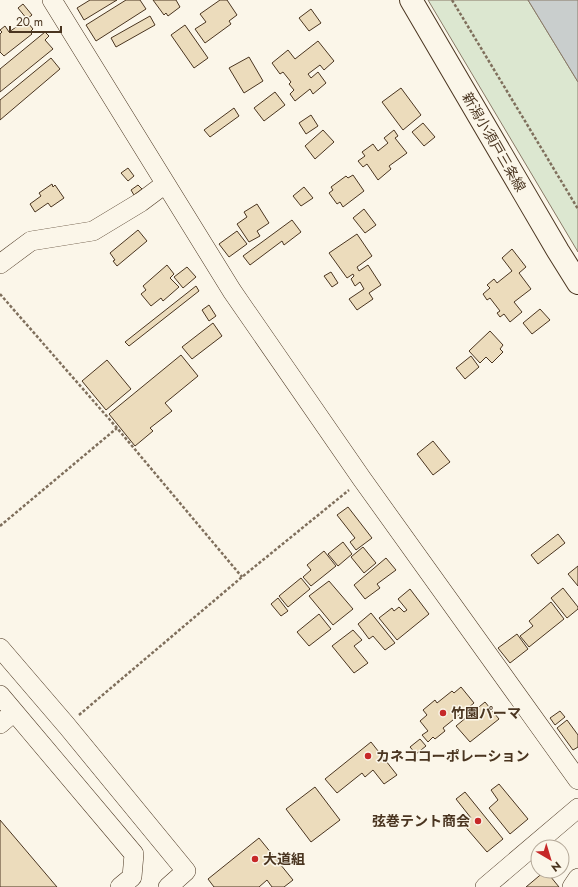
<svg xmlns="http://www.w3.org/2000/svg" width="578" height="887" font-family="Jost,'Noto Sans JP',sans-serif">
  <style>
    .green { fill: #dce7d0; stroke: #887966 }
    .water { fill: #c9cecd; stroke: #887966 }
    .building { fill: #ecdcbc; stroke: #4a3520 }
    .lines { fill: none; stroke-linecap: round; stroke-linejoin: round }
    .minor-casing { stroke: #4a3520; stroke-width: 20 }
    .major-casing { stroke: #4a3520; stroke-width: 24 }
    .path { stroke: #7f6f5c; stroke-width: 2.5; stroke-dasharray: 3 2; stroke-linecap: butt }
    .minor { stroke: #fbf6e9; stroke-width: 19 }
    .major { stroke: #fbf6e9; stroke-width: 22 }
    .poi-dot { fill: #c62828; stroke: #fbf6e9; stroke-width: 1.5 }
    .labels { text-anchor: middle; dominant-baseline: central; stroke-width: 3; stroke-linejoin: round; paint-order: stroke }
    .street-label { font-size: 14px; fill: #4a3520; stroke: #fbf6e9 }
    .poi-label { font-size: 14px; font-weight: bold; fill: #4a3520; stroke: #fbf6e9; text-anchor: start }
  </style>
  <rect width="100%" height="100%" fill="#fbf6e9"/>
  <!-- green -->
  <path class="green" d="M428,0h100l50,82v170z"/>
  <!-- water -->
  <path class="water" d="M528,0h50v82z"/>
  <!-- building -->
  <path class="building" d="M90,0h27l-33,20 -7,-12z
    M126,0h14l6,9 -50,32 -10,-16z
    M153,0h23l4,7 -12,9 -2,-3 -2,2z
    M220,0h7l10,15 -8,6 2,3 -26,19 -10,-14 11,-7 -6,-8z
    M23,4l9,11 -5,4 -9,-11z
    M311,9l10,14 -12,8 -10,-13z
    M150,16l5,9 -39,22 -5,-9z
    M22,23l2,3 4,-3 5,6 -3,3 2,2 -28,22 -4,-4v-18l2,-2 -2,-2 5,-4 4,6z
    M185,25l23,33 -14,10 -23,-33z
    M45,32l4,4 -4,4 8,9 -53,43v-23z
    M318,41l16,20 -10,9 -4,-5 -12,9 3,4 7,-6 8,11 -13,11 -3,-5 -15,12 -5,-7 4,-4 -5,-6 2,-2 -8,-10 -3,2 -8,-11 16,-13 7,9z
    M249,57l14,24 -19,12 -15,-25z
    M51,58l9,11 -60,51v-20z
    M401,88l20,27 -18,15 -21,-28z
    M275,92l10,13 -21,16 -10,-13z
    M234,108l5,8 -29,21 -6,-7z
    M311,115l7,11 -12,8 -7,-11z
    M423,123l12,14 -11,9 -12,-14z
    M323,130l11,12 -19,17 -10,-13z
    M394,130l4,6 -3,2 12,15 -18,13 2,3 -13,11 -11,-16 -4,3 -5,-6 7,-5 -3,-4 11,-8 5,7 10,-8 -4,-5z
    M128,168l6,8 -6,5 -7,-8z
    M353,175l11,16 -21,16 -3,-5 -3,2 -8,-11 4,-3 -2,-3 15,-11 2,2z
    M52,184l1,3 2,-2 9,13 -13,9 -3,-4 -13,9 -5,-8 11,-8 -2,-3z
    M138,185l4,4 -8,6 -3,-5z
    M304,187l9,11 -12,8 -8,-10z
    M257,204l12,19 -12,8 3,5 -11,6 -12,-18 10,-7 -3,-5z
    M364,209l12,16 -11,8 -12,-15z
    M292,220l9,12 -17,13 -2,-4 -32,24 -7,-9z
    M138,230l9,11 -30,25 -4,-5 2,-1 -5,-7z
    M237,231l10,13 -18,13 -10,-13z
    M357,234l15,22 -15,11 2,4 9,-6 13,20 -12,8 4,6 -16,11 -8,-11 15,-10 -4,-7 -5,4 -4,-7 3,-3 -1,-2 -6,4 -18,-25z
    M512,249l14,18 -7,6 12,16 -17,13 8,10 -12,10 -6,-8 -4,3 -3,-4 3,-2 -10,-13 -3,2 -4,-6 7,-6 -3,-3 7,-6 3,4 15,-12 -10,-13z
    M167,265l7,9 -4,4 9,9 -16,14 -2,-3 -10,8 -10,-12 5,-4 -3,-4z
    M187,267l9,10 -13,11 -9,-11z
    M331,272l7,11 -6,4 -8,-11z
    M196,286l3,5 -70,55 -4,-4z
    M209,305l7,11 -7,5 -7,-11z
    M540,309l10,11 -18,14 -9,-11z
    M213,323l9,13 -30,23 -10,-12z
    M490,331l13,14 -3,4 3,3 -11,11 -6,-6 -6,6 -11,-12z
    M181,355l17,21 -33,27 7,8 -22,17 3,3 -18,15 -26,-32z
    M471,356l8,11 -14,12 -9,-11z
    M107,360l24,29 -25,21 -24,-29z
    M433,441l17,21 -17,13 -16,-21z
    M348,507l24,31 -16,12 -6,-8 5,-4 -18,-23z
    M558,534l7,9 -27,21 -7,-9z
    M343,542l9,12 -14,12 -10,-12z
    M363,547l13,16 -12,10 -13,-16z
    M324,551l12,15 -25,20 -8,-9 8,-7 -4,-5z
    M386,558l10,12 -19,14 3,4 -15,11 -11,-14z
    M578,566v20l-10,-12z
    M301,578l9,11 -22,18 -9,-11z
    M329,581l24,28 -20,16 -24,-29z
    M563,588l15,19v2l-11,9 -16,-20z
    M410,589l19,25 -32,26 -18,-22 13,-10 2,3 5,-4 5,5 3,-2 -9,-11z
    M278,598l10,13 -7,5 -10,-12z
    M551,602l13,17 -35,28 -9,-11 13,-10 -4,-5z
    M371,613l24,30 -10,7 -12,-14 -4,3 -11,-15z
    M319,614l12,15 -22,17 -12,-14z
    M353,630l9,10 -8,6 14,17 -14,10 -22,-27z
    M517,634l11,15 -18,14 -12,-15z
    M461,687l13,16 -31,25 2,3 -10,8 -2,-2 -5,5 -6,-7 6,-4 -8,-10 7,-6 -4,-5 12,-10 2,3 15,-12 2,2z
    M485,702l14,17 -29,23 -14,-16z
    M560,711l5,6 -10,8 -5,-7z
    M567,720l11,15v12l-5,3 -16,-22z
    M420,739l6,7 -10,8 -6,-7z
    M371,742l26,33 -13,9 -11,-14 -8,7 -3,-4 -25,20 -12,-14z
    M499,784l29,35 -18,15 -21,-26 9,-8 -7,-10z
    M315,787l25,33 -29,22 -25,-33z
    M465,792l38,47 -16,13 -24,-28 8,-6 -15,-19z
    M0,820l57,67h-57z
    M259,838l34,42 -9,7h-12l-5,-7 -8,7h-45l-6,-8z
    M545,871h1l13,16h-33z"/>
  <g class="lines">
    <defs>
      <path id="minor" d="M52,0l180,291 130,188 216,301
        M0,264l31,-23 62,-10 48,-29 24,-18
        M0,648l67,78 119,145 -18,16
        M0,695l134,159 -2,23 -12,10
        M0,724l14,-12
        M485,887l93,-79
        M572,887l6,-9"/>
      <path id="major" d="M411,0l147,251 20,32"/>
    </defs>
    <!-- minor casing -->
    <use href="#minor" class="minor-casing"/>
    <!-- major casing -->
    <use href="#major" class="major-casing"/>
    <!-- path -->
    <path class="path" d="M452,0l126,209
      M0,294l117,134 125,149
      M0,526l117,-98
      M79,715l163,-138 107,-87"/>
    <!-- minor -->
    <use href="#minor" class="minor"/>
    <!-- major -->
    <use href="#major" class="major"/>
  </g>
  <!-- markers -->
  <g class="poi-dot">
    <circle cx="443" cy="713" r="4"/>
    <circle cx="368" cy="756" r="4"/>
    <circle cx="478" cy="821" r="4"/>
    <circle cx="255" cy="859" r="4"/>
  </g>
  <g class="labels">
    <!-- street labels -->
    <g class="street-label">
      <text transform="translate(494 142) rotate(60)">新潟小須戸三条線</text>
    </g>
    <!-- poi labels -->
    <g class="poi-label">
      <text x="451" y="713">竹園パーマ</text>
      <text x="376" y="756">カネココーポレーション</text>
      <text x="470" y="821" text-anchor="end">弦巻テント商会</text>
      <text x="263" y="859">大道組</text>
    </g>
  </g>
  <!-- north arrow -->
  <g transform="translate(550 859) rotate(142)"><circle r="19" fill="#fbf6e9" stroke="#b4a999"/>
  <path d="M0-3L7 15L0 10L-7 15Z" fill="#c62828"/>
  <text y="-6" font-size="11" font-weight="bold" text-anchor="middle" fill="#4a3520">N</text>
  </g>
  <!-- scale -->
  <path d="M10 26v6h51v-6" fill="none" stroke="#4a3520" stroke-width="2"/>
  <text x="16" y="26" font-size="12" fill="#4a3520" stroke="#fbf6e9" stroke-width="3" paint-order="stroke">20 m</text>
</svg>
